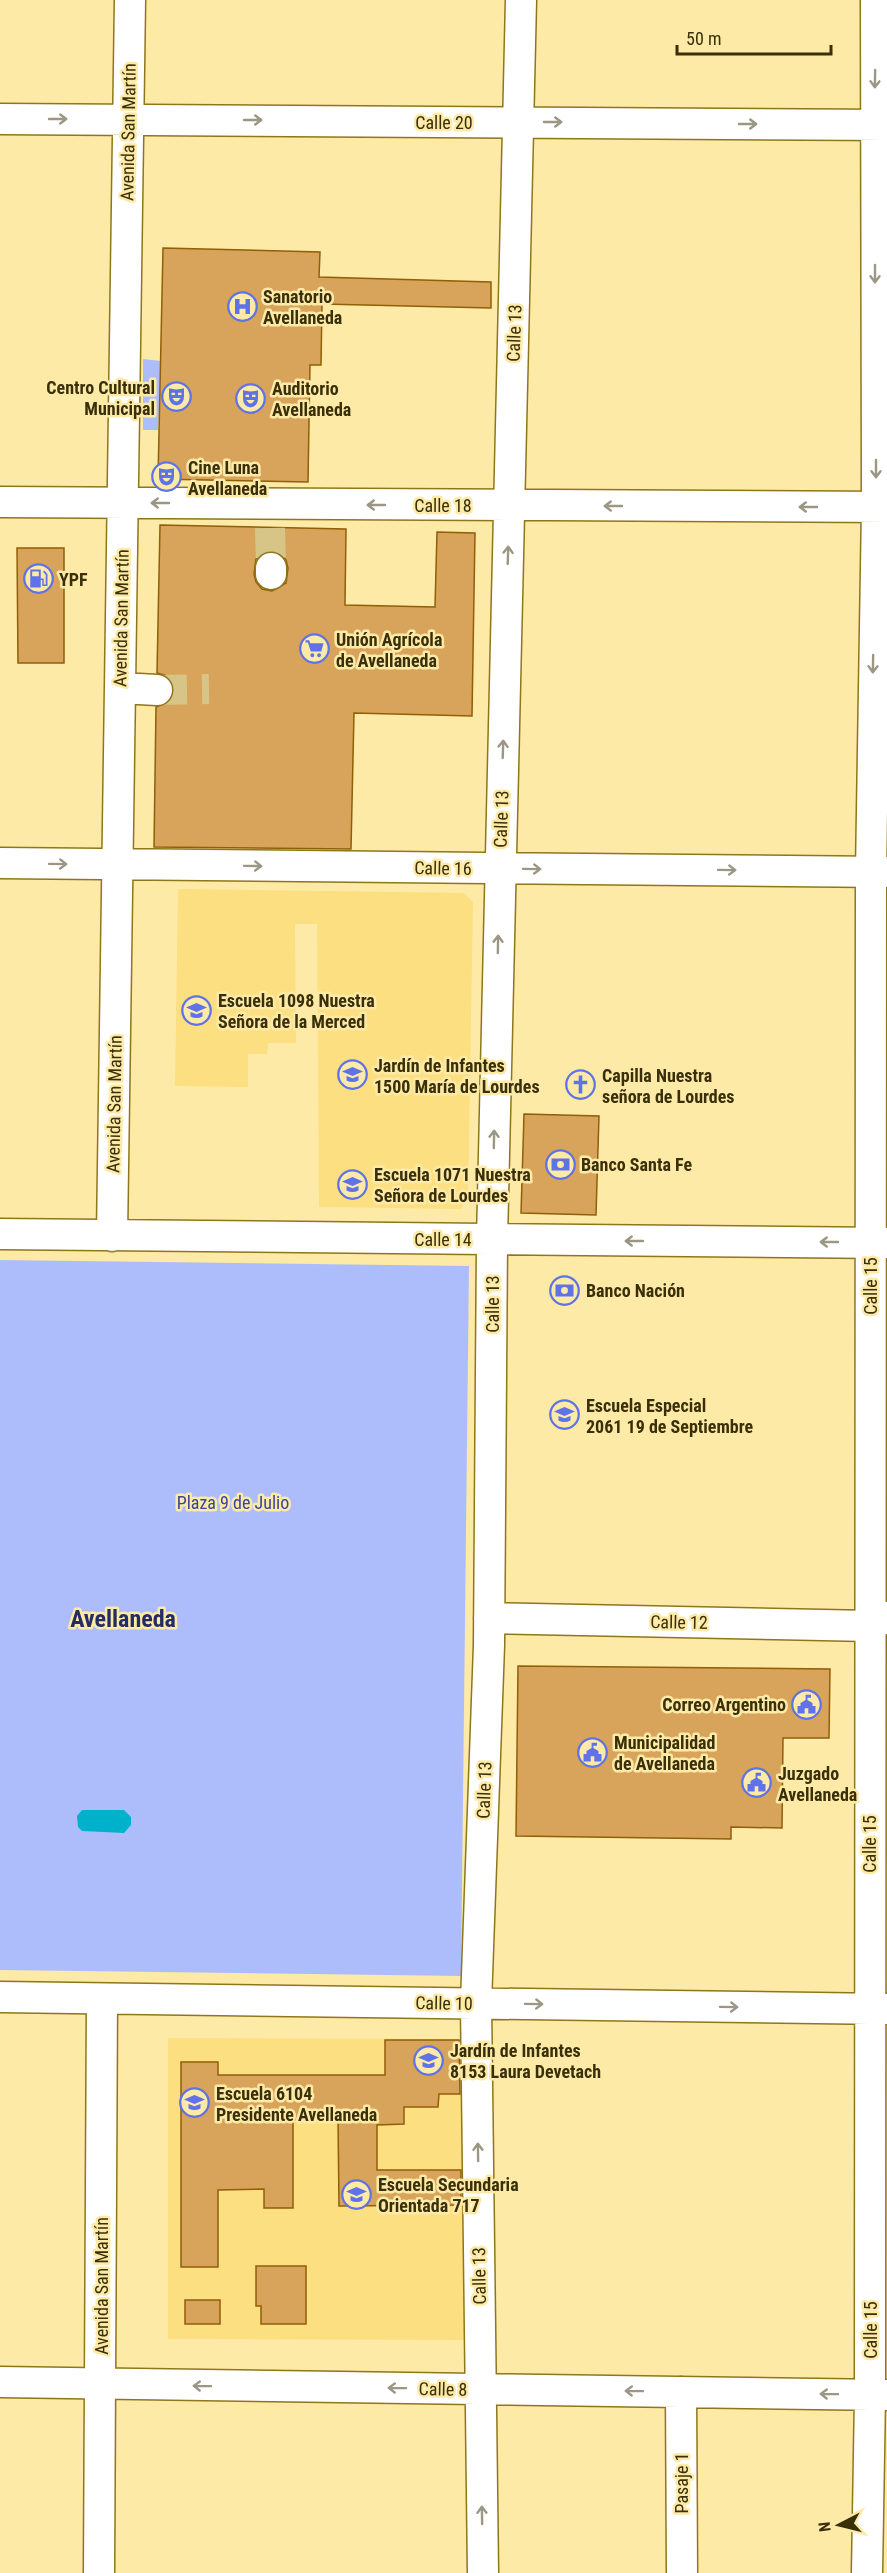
<svg xmlns="http://www.w3.org/2000/svg" width="887" height="2573" font-family="'Roboto Condensed',sans-serif">
  <style>
    .built { fill: #fcdf80 }
    .green { fill: #adbdfb }
    .water { fill: #00b1cb }
    .building { fill: #d8a35b; stroke: #905f08; stroke-width: 1.5; fill-rule: evenodd }
    .lines { fill: none; stroke-linecap: round; stroke-linejoin: round }
    .minor-tunnel { stroke: #d7c587; stroke-width: 30; stroke-dasharray: 30 15; stroke-linecap: butt }
    .minor-casing { stroke: #8f7619; stroke-width: 33 }
    .minor { stroke: #fff; stroke-width: 30 }
    .oneway { stroke: #9c9784 }
    .labels { text-anchor: middle; dominant-baseline: central; stroke-width: 5; stroke-linejoin: round; paint-order: stroke }
    .street-label { font-size: 18px; fill: #392f09; stroke: #feeaa7 }
    .poi-label { font-size: 18px; font-weight: bold; fill: #392f09; stroke: #feeaa7; text-anchor: start }
    .park-label { font-size: 18px; fill: #3843a2; stroke: #feeaa7 }
    .district-label { font-size: 24px; font-weight: bold; fill: #232c65; stroke: #feeaa7 }
  </style>
  <rect width="100%" height="100%" fill="#feeaa7"/>
  <!-- built -->
  <path class="built" d="M178,889l286,4 9,9 -5,297 -7,10 -142,-2 -2,-283h-22l1,119h-28l-1,11h-19v33l-73,-1z
    M168,2038l297,1 1,301 -298,-1z"/>
  <!-- green -->
  <path class="green" d="M143,359l18,2 -3,69h-15z
    M0,1260l469,6 -8,710 -461,-6z"/>
  <!-- water -->
  <path class="water" d="M82,1810h42l7,7v8l-7,8 -42,-2 -4,-4 -1,-11z"/>
  <!-- building -->
  <path class="building" d="M163,248l157,4 -1,25 172,5v26l-169,-4 -1,61h-11l-2,117 -150,-3z
    M160,525l186,4 -1,76 90,2 2,-75 38,1 -3,183 -118,-3 -3,136 -197,-2 2,-140 15,-7 3,-10 -7,-14 -10,-3zM270,551l10,2 6,7 2,8 -2,15 -14,8 -10,-2 -6,-7 -2,-8 2,-15z
    M17,548h47v115h-46z
    M524,1114l75,2 -3,99 -75,-2z
    M518,1666l312,3 -1,69h-46l-1,90 -51,-1v12l-215,-3z
    M385,2040h74l1,54h-21l-1,13h-34v17l-27,1v45h84v35l-122,1 -1,-87 -45,1v88h-29v-19l-46,1v77h-37v-205h37v13h167z
    M256,2266h50v58h-45v-18h-5z
    M185,2300h35v24h-35z"/>
  <g class="lines">
    <!-- minor-tunnel -->
    <path class="minor-tunnel" d="M270,528l1,40
      M157,690l52,-1"/>
    <defs>
      <path id="minor" d="M0,119l887,6
        M0,502l887,5
        M271,574v-6
        M120,688l37,2
        M0,863l887,9
        M0,1234l887,9
        M112,1236l18,-1236
        M489,1618l381,8 16,-9
        M0,1997l887,12
        M0,2382l887,13
        M681,2392l1,181
        M99,2573l3,-574
        M483,2573l-7,-570 13,-358 3,-405 29,-1240
        M867,2573l3,-178 1,-1523 6,-365 -1,-507"/>
    </defs>
    <!-- minor casing -->
    <use href="#minor" class="minor-casing"/>
    <!-- minor -->
    <use href="#minor" class="minor"/>
  </g>
  <!-- one-way arrows -->
  <defs><path id="oneway-shaft" d="M-6 0H5M1.5-3L5.5 0L1.5 3" fill="none" stroke-width="1.6" stroke-linecap="round" stroke-linejoin="round" transform="scale(1.5)"/></defs>
  <g class="oneway">
    <use href="#oneway-shaft" transform="translate(875 79) rotate(91)"/>
    <use href="#oneway-shaft" transform="translate(58 119)"/>
    <use href="#oneway-shaft" transform="translate(253 120)"/>
    <use href="#oneway-shaft" transform="translate(553 122)"/>
    <use href="#oneway-shaft" transform="translate(748 124)"/>
    <use href="#oneway-shaft" transform="translate(875 274) rotate(90)"/>
    <use href="#oneway-shaft" transform="translate(876 469) rotate(90)"/>
    <use href="#oneway-shaft" transform="translate(160 503) rotate(-180)"/>
    <use href="#oneway-shaft" transform="translate(376 505) rotate(-180)"/>
    <use href="#oneway-shaft" transform="translate(613 506) rotate(-180)"/>
    <use href="#oneway-shaft" transform="translate(808 507) rotate(-180)"/>
    <use href="#oneway-shaft" transform="translate(508 555) rotate(-88)"/>
    <use href="#oneway-shaft" transform="translate(873 664) rotate(91)"/>
    <use href="#oneway-shaft" transform="translate(503 749) rotate(-88)"/>
    <use href="#oneway-shaft" transform="translate(58 864) rotate(1)"/>
    <use href="#oneway-shaft" transform="translate(253 866) rotate(1)"/>
    <use href="#oneway-shaft" transform="translate(532 869) rotate(1)"/>
    <use href="#oneway-shaft" transform="translate(727 870) rotate(1)"/>
    <use href="#oneway-shaft" transform="translate(498 944) rotate(-89)"/>
    <use href="#oneway-shaft" transform="translate(494 1139) rotate(-89)"/>
    <use href="#oneway-shaft" transform="translate(634 1241) rotate(-180)"/>
    <use href="#oneway-shaft" transform="translate(829 1242) rotate(-180)"/>
    <use href="#oneway-shaft" transform="translate(534 2004) rotate(1)"/>
    <use href="#oneway-shaft" transform="translate(729 2007) rotate(1)"/>
    <use href="#oneway-shaft" transform="translate(478 2152) rotate(-91)"/>
    <use href="#oneway-shaft" transform="translate(202 2386) rotate(-179)"/>
    <use href="#oneway-shaft" transform="translate(397 2388) rotate(-179)"/>
    <use href="#oneway-shaft" transform="translate(634 2391) rotate(-179)"/>
    <use href="#oneway-shaft" transform="translate(829 2394) rotate(-179)"/>
    <use href="#oneway-shaft" transform="translate(482 2515) rotate(-91)"/>
  </g>
  <!-- icons -->
  <defs>
    <symbol id="hospital-ring" viewBox="-11 -11 22 22"><circle r="9.5" fill="#feeaa7" stroke="#5f72e9" stroke-width="1.5"/><path d="M-5-5h3v3.5h4V-5h3V5h-3V1.5h-4V5h-3Z" fill="#5f72e9"/></symbol>
    <symbol id="theatre-ring" viewBox="-11 -11 22 22"><circle r="9.5" fill="#feeaa7" stroke="#5f72e9" stroke-width="1.5"/><path d="M-5-5.5Q0-4 5-5.5V0Q5 5 0 6Q-5 5-5 0ZM-3.3-2.5H-1v1.5H-3.3ZM1-2.5H3.3v1.5H1ZM-2.8 1Q0 5.5 2.8 1Z" fill="#5f72e9"/></symbol>
    <symbol id="fuel-ring" viewBox="-11 -11 22 22"><circle r="9.5" fill="#feeaa7" stroke="#5f72e9" stroke-width="1.5"/><path d="M-5.5-6h7V0h2V4h1.3V-2.5L3-4.5l.8-.8L6-3V5H2.5V1h-1V6h-7ZM-4.2-4.7v3.2H.2V-4.7Z" fill="#5f72e9"/></symbol>
    <symbol id="supermarket-ring" viewBox="-11 -11 22 22"><circle r="9.5" fill="#feeaa7" stroke="#5f72e9" stroke-width="1.5"/><path d="M-6-5.5h2.5l.6 2H6L4.5 2H-2.5L-4.4-4H-6ZM-1.5 3.2a1.3 1.3 0 1 0 .1 0ZM3 3.2a1.3 1.3 0 1 0 .1 0Z" fill="#5f72e9"/></symbol>
    <symbol id="school-ring" viewBox="-11 -11 22 22"><circle r="9.5" fill="#feeaa7" stroke="#5f72e9" stroke-width="1.5"/><path d="M0-5L7-2L0 1L-7-2ZM-4 1L0 2.5L4 1V4Q0 6-4 4Z" fill="#5f72e9"/></symbol>
    <symbol id="church-ring" viewBox="-11 -11 22 22"><circle r="9.5" fill="#feeaa7" stroke="#5f72e9" stroke-width="1.5"/><path d="M-1.2-6h2.4v3.5h3.3v2.4h-3.3V6h-2.4V-.1h-3.3v-2.4h3.3Z" fill="#5f72e9"/></symbol>
    <symbol id="bank-ring" viewBox="-11 -11 22 22"><circle r="9.5" fill="#feeaa7" stroke="#5f72e9" stroke-width="1.5"/><path d="M-6-4H6V4H-6ZM0-2.3a2.3 2.3 0 1 0 0 4.6a2.3 2.3 0 1 0 0-4.6Z" fill="#5f72e9"/></symbol>
    <symbol id="civic-ring" viewBox="-11 -11 22 22"><circle r="9.5" fill="#feeaa7" stroke="#5f72e9" stroke-width="1.5"/><path d="M-.6-6.5H3V-4.5H.6V-3L4-1V1h2V6H-6V1h2V-1L-.6-3ZM-1.2 2.5V6h2.4V2.5Z" fill="#5f72e9"/></symbol>
  </defs>
  <g fill-rule="evenodd">
    <use href="#hospital-ring" x="226" y="290" width="33" height="33"/>
    <use href="#theatre-ring" x="160" y="380" width="33" height="33"/>
    <use href="#theatre-ring" x="234" y="382" width="33" height="33"/>
    <use href="#theatre-ring" x="150" y="460" width="33" height="33"/>
    <use href="#fuel-ring" x="22" y="562" width="33" height="33"/>
    <use href="#supermarket-ring" x="298" y="632" width="33" height="33"/>
    <use href="#school-ring" x="180" y="994" width="33" height="33"/>
    <use href="#school-ring" x="336" y="1058" width="33" height="33"/>
    <use href="#church-ring" x="564" y="1068" width="33" height="33"/>
    <use href="#bank-ring" x="544" y="1148" width="33" height="33"/>
    <use href="#school-ring" x="336" y="1168" width="33" height="33"/>
    <use href="#bank-ring" x="548" y="1274" width="33" height="33"/>
    <use href="#school-ring" x="548" y="1398" width="33" height="33"/>
    <use href="#civic-ring" x="790" y="1688" width="33" height="33"/>
    <use href="#civic-ring" x="576" y="1736" width="33" height="33"/>
    <use href="#civic-ring" x="740" y="1766" width="33" height="33"/>
    <use href="#school-ring" x="412" y="2044" width="33" height="33"/>
    <use href="#school-ring" x="178" y="2086" width="33" height="33"/>
    <use href="#school-ring" x="340" y="2178" width="33" height="33"/>
  </g>
  <g class="labels">
    <!-- street labels -->
    <g class="street-label">
      <text x="444" y="122">Calle 20</text>
      <text transform="translate(128 132) rotate(-89)">Avenida San Martín</text>
      <text transform="translate(514 333) rotate(-88)">Calle 13</text>
      <text x="443" y="505">Calle 18</text>
      <text transform="translate(121 618) rotate(-89)">Avenida San Martín</text>
      <text transform="translate(501 819) rotate(-88)">Calle 13</text>
      <text transform="translate(443 868) rotate(1)">Calle 16</text>
      <text transform="translate(114 1104) rotate(-89)">Avenida San Martín</text>
      <text x="443" y="1239">Calle 14</text>
      <text transform="translate(870 1286) rotate(-90)">Calle 15</text>
      <text transform="translate(492 1304) rotate(-90)">Calle 13</text>
      <text transform="translate(679 1622) rotate(1)">Calle 12</text>
      <text transform="translate(484 1790) rotate(-88)">Calle 13</text>
      <text transform="translate(869 1844) rotate(-90)">Calle 15</text>
      <text transform="translate(444 2003) rotate(1)">Calle 10</text>
      <text transform="translate(479 2276) rotate(-91)">Calle 13</text>
      <text transform="translate(101 2286) rotate(-90)">Avenida San Martín</text>
      <text transform="translate(870 2330) rotate(-90)">Calle 15</text>
      <text transform="translate(443 2389) rotate(1)">Calle 8</text>
      <text transform="translate(681 2483) rotate(-90)">Pasaje 1</text>
    </g>
    <!-- poi labels -->
    <g class="poi-label">
      <text x="263" y="296">Sanatorio<tspan x="263" dy="21">Avellaneda</tspan></text>
      <text x="155" y="387" text-anchor="end">Centro Cultural<tspan x="155" dy="21">Municipal</tspan></text>
      <text x="272" y="388">Auditorio<tspan x="272" dy="21">Avellaneda</tspan></text>
      <text x="188" y="467">Cine Luna<tspan x="188" dy="21">Avellaneda</tspan></text>
      <text x="59" y="579">YPF</text>
      <text x="336" y="639">Unión Agrícola<tspan x="336" dy="21">de Avellaneda</tspan></text>
      <text x="218" y="1000">Escuela 1098 Nuestra<tspan x="218" dy="21">Señora de la Merced</tspan></text>
      <text x="374" y="1065">Jardín de Infantes<tspan x="374" dy="21">1500 María de Lourdes</tspan></text>
      <text x="602" y="1075">Capilla Nuestra<tspan x="602" dy="21">señora de Lourdes</tspan></text>
      <text x="581" y="1164">Banco Santa Fe</text>
      <text x="374" y="1174">Escuela 1071 Nuestra<tspan x="374" dy="21">Señora de Lourdes</tspan></text>
      <text x="586" y="1290">Banco Nación</text>
      <text x="586" y="1405">Escuela Especial<tspan x="586" dy="21">2061 19 de Septiembre</tspan></text>
      <text x="786" y="1704" text-anchor="end">Correo Argentino</text>
      <text x="614" y="1742">Municipalidad<tspan x="614" dy="21">de Avellaneda</tspan></text>
      <text x="778" y="1773">Juzgado<tspan x="778" dy="21">Avellaneda</tspan></text>
      <text x="450" y="2050">Jardín de Infantes<tspan x="450" dy="21">8153 Laura Devetach</tspan></text>
      <text x="216" y="2093">Escuela 6104<tspan x="216" dy="21">Presidente Avellaneda</tspan></text>
      <text x="378" y="2184">Escuela Secundaria<tspan x="378" dy="21">Orientada 717</tspan></text>
    </g>
    <!-- park labels -->
    <g class="park-label">
      <text x="233" y="1502">Plaza 9 de Julio</text>
    </g>
    <!-- district labels -->
    <g class="district-label">
      <text x="123" y="1619">Avellaneda</text>
    </g>
  </g>
  <!-- north arrow -->
  <g transform="translate(839 2525) rotate(263)" stroke="#feeaa7" stroke-width="4.5" paint-order="stroke">
  <path d="M0-4.5L10 22L0 15L-10 22Z" fill="#392f09"/>
  <text y="-9" font-size="16" font-weight="bold" text-anchor="middle" fill="#392f09">N</text>
  </g>
  <!-- scale -->
  <path d="M677 45v9h154v-9" fill="none" stroke="#392f09" stroke-width="3"/>
  <text x="686" y="45" font-size="18" fill="#392f09" stroke="#feeaa7" stroke-width="4.5" paint-order="stroke">50 m</text>
</svg>
